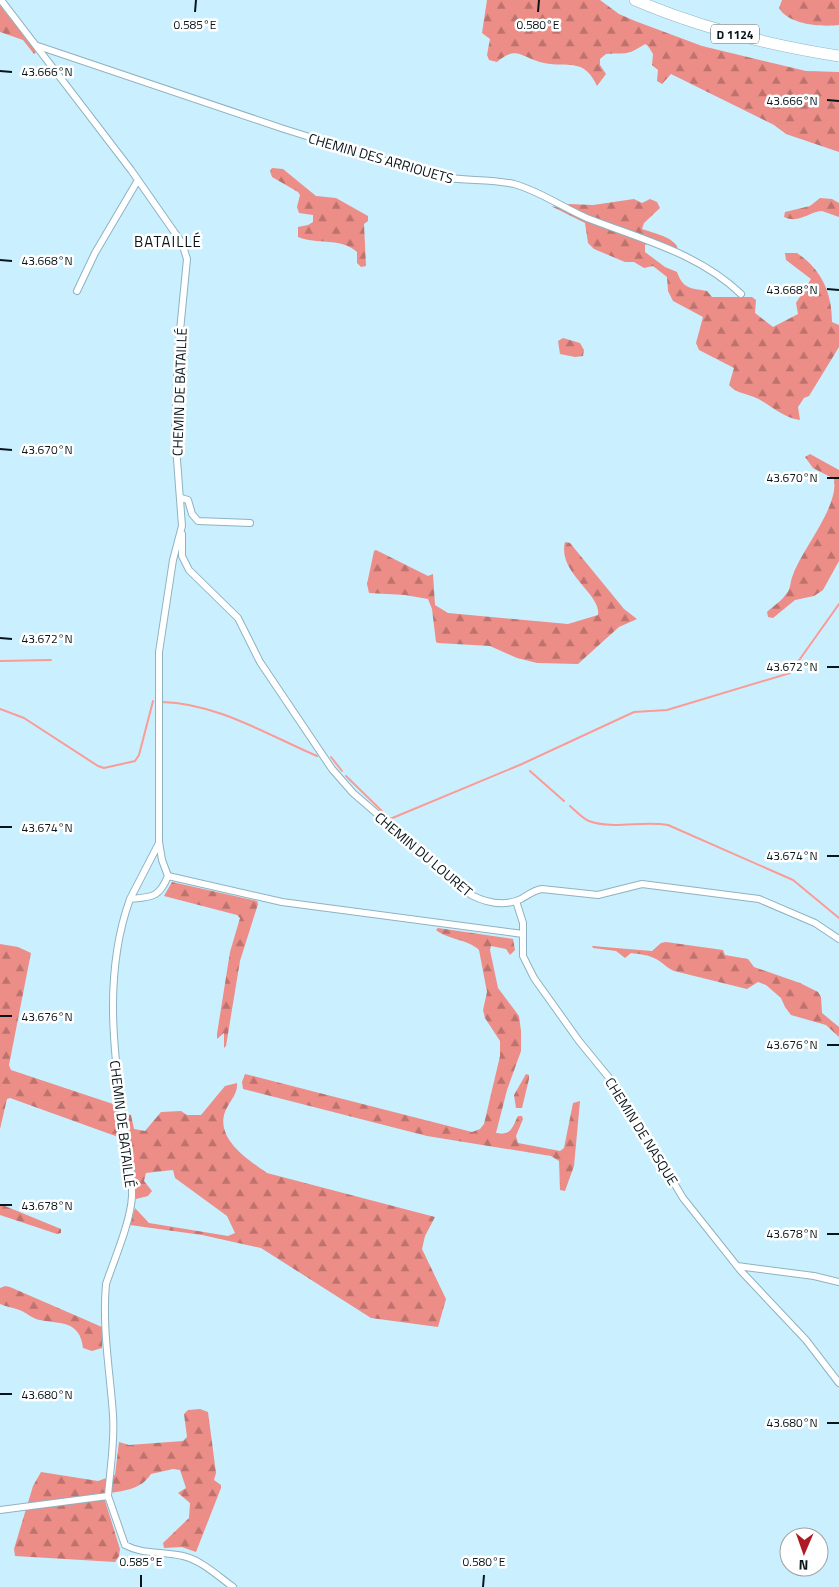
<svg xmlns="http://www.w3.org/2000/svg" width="839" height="1587" font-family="'Titillium Web',sans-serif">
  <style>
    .forest { fill: url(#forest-firs) }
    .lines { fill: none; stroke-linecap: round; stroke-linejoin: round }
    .stream { stroke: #fb9b95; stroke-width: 2 }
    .street-casing { stroke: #8eb2c0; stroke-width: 8 }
    .highway-casing { stroke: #8eb2c0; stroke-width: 12 }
    .street { stroke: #fff; stroke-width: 6 }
    .highway { stroke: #fff; stroke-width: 11 }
    .ticks { fill: none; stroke: #08161b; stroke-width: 2 }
    .labels { text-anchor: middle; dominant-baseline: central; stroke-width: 5; stroke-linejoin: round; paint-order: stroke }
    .shield { fill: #fff; stroke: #525c5f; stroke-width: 1 }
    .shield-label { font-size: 12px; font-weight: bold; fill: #08161b }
    .street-label { font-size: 14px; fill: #08161b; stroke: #fff }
    .neighbourhood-label { font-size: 15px; letter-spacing: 1px; fill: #08161b; stroke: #fff }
    .ticks-label { font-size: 12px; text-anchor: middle; fill: #08161b; stroke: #fff; stroke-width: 5; stroke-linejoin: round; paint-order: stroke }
  </style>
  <defs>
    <pattern id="forest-firs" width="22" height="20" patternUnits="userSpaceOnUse" patternTransform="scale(1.25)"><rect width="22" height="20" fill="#ec8d87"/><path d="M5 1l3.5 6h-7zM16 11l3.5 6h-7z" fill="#bd726e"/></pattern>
  </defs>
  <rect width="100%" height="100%" fill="#caf0ff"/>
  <!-- forest -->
  <path class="forest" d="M487,0h113l19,14 16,7 67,25 104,25 33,1v80l-53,-18 -12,-9 -103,-51 -9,10 -5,-3 1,-11 -6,-5 1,-11 -5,-8 -3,-2c-20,13 -18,8 -39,10l-6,5v6l6,9 -9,12c-13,-29 -29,-18 -53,-23 -22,-4 -26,-19 -47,-1l-8,-2 -2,-5 3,-16 -8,-6z
    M782,0h57v25c-18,2 -50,0 -60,-17z
    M0,5c10,15 30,32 36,47l-2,2 -11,-14 -23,-8z
    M272,168l11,1 33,27 20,2 32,18v5l-4,3 2,42 -5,1 -4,-4v-11c-16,-15 -41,-7 -59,-15v-10l10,-2 5,-3v-7l-14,-2 -2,-6 3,-12 -2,-3 -26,-15 -2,-6z
    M820,198l12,1 7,4v14l-17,-6c-14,1 -23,13 -38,6l1,-5 25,-6z
    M634,199l8,4 8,-4 7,3 3,6 -16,15 -2,6c11,4 33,8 36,20l-23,-9 -10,5v7l20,15 12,5c6,17 13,16 30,19l5,6h40l4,3 -1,13 18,14 25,-13 -2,-11 15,-24 -25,-19 -1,-7h12c25,17 35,40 35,69l7,3v22l-30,49 -5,2 -6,9 2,13c-18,-2 -31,-17 -46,-23 -10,-4 -18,-4 -25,-12l5,-17 -35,-18 -3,-7 7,-26 -30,-16 -5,-10 -1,-14 -14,-11 -9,2 -10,-6h-9l-31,-13 -6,-6 -3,-20 -34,-17 13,3 5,-5 24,1z
    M563,338l17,5 4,7 -1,6 -8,1 -15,-3 -2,-13z
    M810,454l29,16v91l-16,29 -9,6 -19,4 -22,18 -5,-1 -1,-5c6,-6 15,-11 20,-19 4,-5 3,-12 6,-18 9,-26 46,-68 41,-96l-21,-11 -8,-11z
    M565,542l5,1 54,66 13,10 -18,8 -41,37 -41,-1 -20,-5 -27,-12 -52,-3 -2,-1 -4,-33 -4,-10 -23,-4 -36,-2 -2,-9 7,-33 2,-1 52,26 5,-2 2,31 13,8 120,11 30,-9c4,-21 -41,-42 -33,-73z
    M172,882l85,19 1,3 -18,57 -14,85 -2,2v-15l-7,6v-5l13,-82 10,-34 -3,-3 -73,-19z
    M438,928l75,11 2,11 -5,5 -4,-6 -15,-3 -1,4 8,38 21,28 2,15v20l-14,39 -11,43c15,3 16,-5 22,-17h4l1,3 -7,17 2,7 42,8 4,-3 9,-45 7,-2 -6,65 -9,25 -5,-1 -1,-29 -8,-5 -124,-20 -184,-47 -1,-7 3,-8 227,58 8,-3 4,-5 16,-68v-15l-15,-23 -2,-8 4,-18 -8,-42c-11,-11 -31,-10 -43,-20z
    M666,942l57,8 2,5 23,4 6,8 46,16 18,9 3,5 1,16 17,14v10l-13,-12 -35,-10 -6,-8 -4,-9 -15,-13 -8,-3 -11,7 -73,-18c-7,-3 -12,-9 -18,-12 -7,-4 -17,-5 -25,-6l-6,5 -9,-7 -23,-3 -1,-2 60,5 9,-8z
    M0,944l18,3 13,6 -22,112 2,5 105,35 5,33 -111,-40 -3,1 -7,30z
    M526,1074l3,1v4l-7,29h-6l-2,-13z
    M237,1083c1,13 -10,20 -13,32 -6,26 26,46 43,58l168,44 -10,19 -3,13 24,50 -8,28 -67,-9 -110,-70 -59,-13 -72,-10 5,-17 14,15 79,13 7,-3 -8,-17 -52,-38 -2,-8 -27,3 -2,8 8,10 -4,5 -12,3 -11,-85 6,1 3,14 11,2 16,-19 20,-1 6,4h14l24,-29z
    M0,1204l61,25v4l-4,1 -57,-19z
    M5,1286l5,1 92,40v21l-10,3 -9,-3c-3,-28 -23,-24 -43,-28 -7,-1 -12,-6 -18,-9 -7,-3 -15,-4 -22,-7v-16z
    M200,1409l8,3 8,61 -2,7 7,5v3l-25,64 -14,-5 -18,1 -1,-5 26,-25 1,-15 -12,-10 8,-5 -6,-18 -7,-1 -22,5c-11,17 -30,17 -48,20l17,55 -1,7 -4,6 -100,-6 -1,-7 19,-63 8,-14 57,9 17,-6 4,-33 10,3 54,-4 4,-4 -3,-23 4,-4z"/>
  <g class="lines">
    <!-- stream -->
    <path class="stream" d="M0,661l51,-1
      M162,702c54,1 106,33 155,54
      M0,709l24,9 74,48 6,2 31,-7 4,-6 14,-54
      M331,757l11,14
      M530,771l34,30
      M346,776l44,43 132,-55 112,-52 33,-2 123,-37 49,-69
      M570,806c6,5 12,12 19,15 24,9 54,-1 79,4l125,55 46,38"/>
    <defs>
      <path id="street" d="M1,0l130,170 51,73 5,16 -9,92 -3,82 7,93 -9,34 -14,92v190l3,18 6,16c-9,22 -16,21 -38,23 -26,72 -17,149 -7,222 3,24 10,51 9,75 -1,25 -18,64 -26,88 -4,45 4,87 7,131 2,27 -3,55 -5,81
        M38,46l246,83 147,46c28,7 56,3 83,9 26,7 49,24 73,34 54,21 111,35 154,76
        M77,291l18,-38 43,-73
        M181,498l7,2 4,14 6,7 52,2
        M182,534v22l7,14 49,48 22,44 72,107 21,24 118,102c16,8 33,12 50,4 7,-4 13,-9 21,-10l56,6 44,-11 117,15 56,24 24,16
        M168,876l114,26 241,32
        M130,899l29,-56
        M516,901l7,22v33l11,22 45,63 36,44 68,113 58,73 65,69 33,43
        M737,1266l77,10 25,6
        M0,1510l108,-14 17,49c18,10 38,6 58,11 18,4 35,20 50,31"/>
      <path id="highway" d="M635,0c65,28 134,45 204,56"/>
    </defs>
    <!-- street casing -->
    <use href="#street" class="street-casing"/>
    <!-- highway casing -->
    <use href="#highway" class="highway-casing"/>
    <!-- street -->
    <use href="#street" class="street"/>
    <!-- highway -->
    <use href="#highway" class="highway"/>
  </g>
  <!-- ticks -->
  <path class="ticks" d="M195,12l1,-12M538,12l1,-12M0,71l12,1M827,100l12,1M0,260l12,1M827,289l12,1M0,449l12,1M827,478h12M0,638l12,1M827,667h12M0,827h12M827,856h12M0,1016h12M827,1045h12M0,1205h12M827,1234h12M0,1394h12M827,1423h12M141,1587v-12M483,1587l1,-12"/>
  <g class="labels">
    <!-- shield labels -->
    <rect class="shield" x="711" y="24.5" width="48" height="19" rx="4"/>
    <g class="shield-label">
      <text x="735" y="34">D 1124</text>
    </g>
    <!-- street labels -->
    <g class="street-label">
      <text transform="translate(381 158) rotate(16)">CHEMIN DES ARRIOUETS</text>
      <text transform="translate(179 392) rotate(-88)">CHEMIN DE BATAILLÉ</text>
      <text transform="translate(424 854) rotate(40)">CHEMIN DU LOURET</text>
      <text transform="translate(123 1124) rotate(83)">CHEMIN DE BATAILLÉ</text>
      <text transform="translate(642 1131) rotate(58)">CHEMIN DE NASQUE</text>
    </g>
    <!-- neighbourhood labels -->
    <g class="neighbourhood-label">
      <text x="168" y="241">BATAILLÉ</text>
    </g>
  </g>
  <g class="ticks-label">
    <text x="195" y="29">0.585°E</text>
    <text x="538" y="29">0.580°E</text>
    <text x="47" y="76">43.666°N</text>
    <text x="792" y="105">43.666°N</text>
    <text x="47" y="265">43.668°N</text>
    <text x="792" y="294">43.668°N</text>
    <text x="47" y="454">43.670°N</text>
    <text x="792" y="482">43.670°N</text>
    <text x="47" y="643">43.672°N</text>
    <text x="792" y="671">43.672°N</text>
    <text x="47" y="832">43.674°N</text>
    <text x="792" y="860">43.674°N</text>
    <text x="47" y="1021">43.676°N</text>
    <text x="792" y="1049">43.676°N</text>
    <text x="47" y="1210">43.678°N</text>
    <text x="792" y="1238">43.678°N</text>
    <text x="47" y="1399">43.680°N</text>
    <text x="792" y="1427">43.680°N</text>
    <text x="141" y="1566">0.585°E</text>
    <text x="484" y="1566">0.580°E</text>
  </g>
  <!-- north arrow -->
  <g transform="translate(804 1552) rotate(182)"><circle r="24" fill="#ffffff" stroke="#9ca2a4"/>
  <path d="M0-4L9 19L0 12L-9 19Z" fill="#ae1b27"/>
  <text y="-8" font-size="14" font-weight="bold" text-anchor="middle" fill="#08161b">N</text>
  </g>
</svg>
